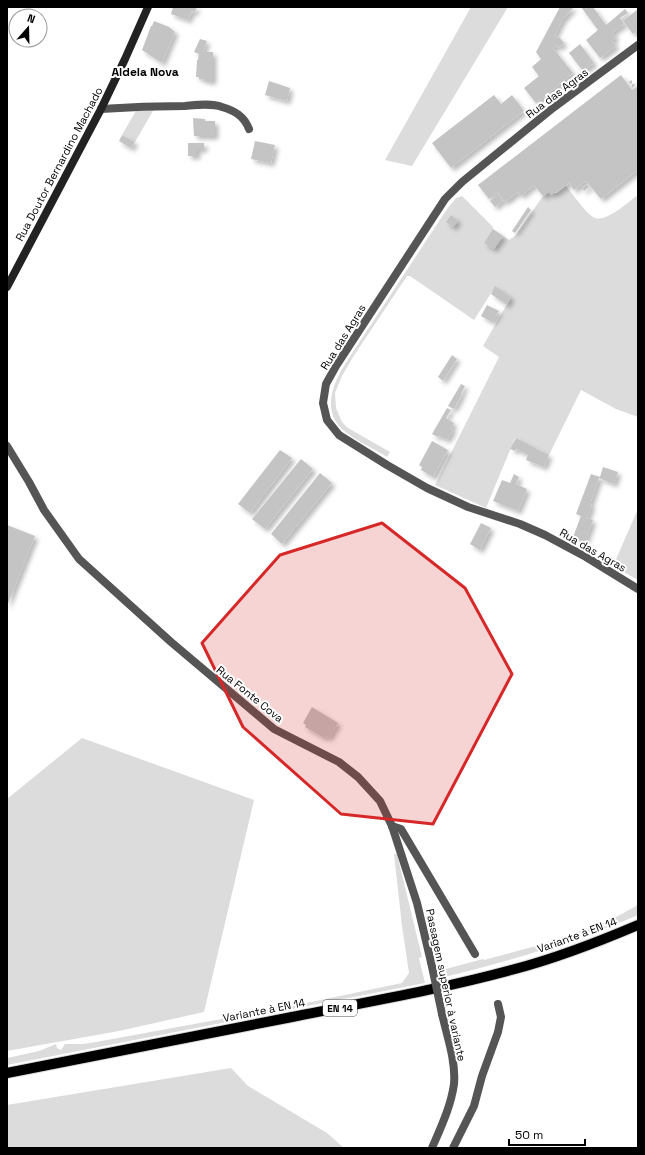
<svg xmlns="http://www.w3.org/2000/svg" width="645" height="1155" font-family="'Space Grotesk',sans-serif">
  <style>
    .green { fill: #dcdcdc }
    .building { fill: #c4c4c4; filter: url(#shadow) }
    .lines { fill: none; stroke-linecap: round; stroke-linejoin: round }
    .primary-casing { stroke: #dbdbdb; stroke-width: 12 }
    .minor { stroke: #555; stroke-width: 8 }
    .tertiary { stroke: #555; stroke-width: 8 }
    .secondary { stroke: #222; stroke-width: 8 }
    .primary { stroke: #000; stroke-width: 10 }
    .tertiary-bridge { stroke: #555; stroke-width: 8 }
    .marked { fill: #d62828; fill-opacity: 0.2; stroke: #d62828; stroke-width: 3; stroke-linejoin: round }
    .labels { text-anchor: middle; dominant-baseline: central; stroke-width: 4; stroke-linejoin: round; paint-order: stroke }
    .shield { fill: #fff; stroke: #4c4c4c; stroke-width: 1 }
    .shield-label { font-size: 10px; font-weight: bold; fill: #000 }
    .street-label { font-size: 11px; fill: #000; stroke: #fff }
    .neighbourhood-label { font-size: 12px; font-weight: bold; fill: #000; stroke: #fff }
  </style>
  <defs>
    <filter id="shadow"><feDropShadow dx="3.5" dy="3.5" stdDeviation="2" flood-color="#0004"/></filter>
  </defs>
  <rect width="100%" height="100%" fill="#fff"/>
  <!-- green -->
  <path class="green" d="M471,7h37l-96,159 -27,-6z
    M137,109h17l-19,33 -13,-7z
    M566,186c6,7 21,29 29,32 12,4 33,-16 43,-23v222l-22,-8 -35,-19 -32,65 -34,-17 -29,70 -51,-23 64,-128 -16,-11 28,-49 -16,-10 -21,33 -64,-44h-3l-54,81 -11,19 -7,17 1,15 6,14 6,6 42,24 -3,5c-12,-8 -35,-18 -45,-28 -20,-19 -9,-46 3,-65l102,-155 9,-11 6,-2 31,31v2l16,11 6,-4 28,-40 6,-4 7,1z
    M638,509v71l-25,-14z
    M82,738l172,62 -50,212 -85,19 -112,20v-252z
    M394,854h3l25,103 -3,1 6,25 -418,82v-7l32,-7 17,-7 1,4 4,2 4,-6h17l14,-2 191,-35 115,-24 7,-10 -7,-47z
    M638,905v10c-63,27 -128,46 -194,62l-2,-7 41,-11 1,1 52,-14 71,-24z
    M231,1068l17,18 79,47 17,15h-337v-43z"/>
  <!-- building -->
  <path class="building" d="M173,7h24l-2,5 -3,-1 -4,9 -17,-6z
    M560,7h14l-11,12 -8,16 3,3 1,-1 5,6 -6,5 -1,-3 -4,3 20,25 -37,30 -12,-15 15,-12 -7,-9 9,-8 -5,-7z
    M581,7h12l13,18 19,-16 3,4 -8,5 4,6 -12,9 4,4 -4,4 4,5 -16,12 -14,-18 12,-10z
    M638,9v21l-5,4 -10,-13z
    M154,21l15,6 6,5 -13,31 -20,-13 9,-24h1z
    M200,39l7,2 -4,11h10v29h-9l1,-2h-6v-2h-3l1,-17h1l1,-6 -5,-2z
    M580,44l14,19 -11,8 -14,-18z
    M621,75l11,15 6,-4v84l-37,29 -15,-18 -12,9 -5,-7 -13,10 -1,-1 -4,3 -2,-3 -6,4 -9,-11 -13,11 -3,-4 -13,10 -8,-10 -8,7 -11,-14z
    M631,80l1,1v3h3l-1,3h-2v-3l-3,-1v-1z
    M269,81l21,7 -3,13 -22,-6z
    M494,95l7,9 11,-9 12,16 -73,57 -19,-25z
    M193,118l12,1v2h10v15h-21z
    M122,135l13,7 -4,6 -12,-7z
    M255,141l20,4 -4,18 -20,-4z
    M188,143h16v6h-7v7h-9z
    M587,184l2,3 -5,4 -2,-3z
    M498,194l5,6 -8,7 -5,-6z
    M528,207l3,3 -16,23 -3,-2z
    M451,215l7,6 -5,6 -7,-5z
    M493,229l10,7 -9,13 -10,-6z
    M495,286l16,11 -4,8 -16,-11z
    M487,305l12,6 -7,11 -11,-6z
    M452,355l5,4 -14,22 -5,-4z
    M461,384l4,2 -4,8h1l-8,15 -6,-3z
    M447,408l4,2 -5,8 8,5 -3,6 2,1 -6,10 -8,-4 -1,1 -6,-3z
    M516,438l33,17 -5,12 -18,-7 2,-5 -12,-6 -1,2 -5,-2z
    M432,441l16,9 -15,27 -12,-7 1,-3 -3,-2z
    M280,450l12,8 -42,55 -12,-9z
    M301,459l12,10 -48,60 -13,-10z
    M603,467l15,5 -4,12 -15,-6 -9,26 2,1 -5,13 6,2 -8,22 -12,-5 8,-21 -5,-2 15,-40 9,3z
    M320,473l12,10 -50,61 -11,-10z
    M514,474l5,3 -3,7 11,5 -9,22 -25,-10 9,-21 8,3z
    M481,523l10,5 -11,22 -10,-6z
    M7,525l28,11 -28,70z
    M312,707l26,16 -9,15 -3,-2 -2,2 -19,-11 1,-2 -3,-2z"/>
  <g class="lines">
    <defs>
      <path id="primary" d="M7,1073c95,-19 190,-37 285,-56 75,-15 150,-28 223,-48 42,-11 83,-27 123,-44"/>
    </defs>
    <!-- primary casing -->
    <use href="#primary" class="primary-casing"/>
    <!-- minor -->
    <path class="minor" d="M638,45l-85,63 -91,74 -17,17 -109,167 -10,18 -3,19 4,17 12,15 48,30 40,23 41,19 52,17 25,11 41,22 52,32
      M101,109c28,-2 56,-3 84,-3 12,-1 26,-3 37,1 13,4 22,9 27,22
      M392,826l9,3 74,125
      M453,1148l21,-42 8,-30 16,-44 3,-15 -3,-13"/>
    <!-- tertiary -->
    <path class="tertiary" d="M7,446l22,36 15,28 35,49 92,83 103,87 65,33 19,15 22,24 12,25 25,77 14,59
      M432,1148c9,-21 19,-42 22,-64 2,-23 -7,-48 -12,-70"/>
    <!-- secondary -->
    <path class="secondary" d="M7,287l94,-178 24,-50 23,-52"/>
    <!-- primary -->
    <use href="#primary" class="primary"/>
    <!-- tertiary-bridge -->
    <path class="tertiary-bridge" d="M431,962l11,52"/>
  </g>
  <!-- marked area -->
  <path class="marked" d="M382,523l83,65 47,86 -79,150 -92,-10 -98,-87 -41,-84 78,-88z"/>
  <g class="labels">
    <!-- shield labels -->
    <rect class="shield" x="323" y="1000" width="34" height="16" rx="3"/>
    <g class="shield-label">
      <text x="340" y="1008">EN 14</text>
    </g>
    <!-- street labels -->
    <g class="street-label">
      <text transform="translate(557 93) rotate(-37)">Rua das Agras</text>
      <text transform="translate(59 164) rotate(-62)">Rua Doutor Bernardino Machado</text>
      <text transform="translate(343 337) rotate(-58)">Rua das Agras</text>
      <text transform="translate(593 550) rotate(30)">Rua das Agras</text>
      <text transform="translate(250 694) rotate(39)">Rua Fonte Cova</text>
      <text transform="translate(577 935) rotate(-20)">Variante à EN 14</text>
      <text transform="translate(446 985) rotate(78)">Passagem superior à variante</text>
      <text transform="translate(264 1010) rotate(-11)">Variante à EN 14</text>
    </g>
    <!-- neighbourhood labels -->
    <g class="neighbourhood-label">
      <text x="145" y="72">Aldeia Nova</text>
    </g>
  </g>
  <!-- border -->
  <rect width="645" height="1155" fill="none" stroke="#000000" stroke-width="16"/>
  <!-- north arrow -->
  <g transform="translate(28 28) rotate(20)"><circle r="19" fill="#ffffff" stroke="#999999"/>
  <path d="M0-3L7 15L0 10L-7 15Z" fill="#000000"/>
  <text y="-6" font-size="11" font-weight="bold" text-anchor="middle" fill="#000000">N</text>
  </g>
  <!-- scale -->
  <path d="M509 1139v6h76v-6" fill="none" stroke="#000000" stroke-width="2"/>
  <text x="515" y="1139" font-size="12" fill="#000000" stroke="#ffffff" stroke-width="3" paint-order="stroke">50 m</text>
</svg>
